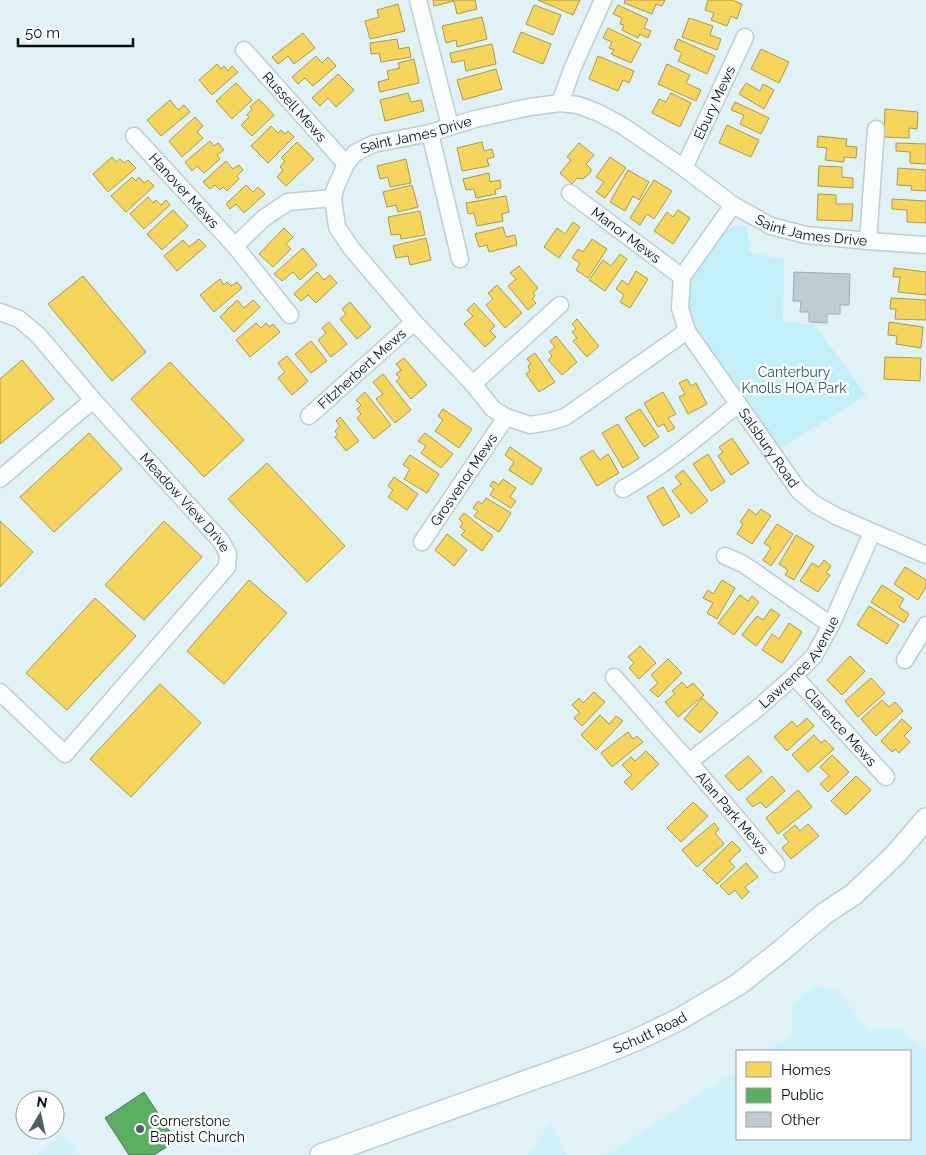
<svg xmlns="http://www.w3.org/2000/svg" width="926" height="1155" font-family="Raleway,sans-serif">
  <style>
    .built { fill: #cef2f9 }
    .green { fill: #c2eff8 }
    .homes { fill: #f6d55c; stroke: #ad9a46 }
    .public { fill: #5aae61; stroke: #407f4a }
    .building { fill: #beced0; stroke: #9eadb0 }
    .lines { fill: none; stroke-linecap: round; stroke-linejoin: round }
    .minor-casing { stroke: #beced1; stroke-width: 19 }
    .tertiary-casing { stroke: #beced1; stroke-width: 24 }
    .minor { stroke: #fafdfe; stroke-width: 16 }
    .tertiary { stroke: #fafdfe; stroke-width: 21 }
    .poi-dot { fill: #505f62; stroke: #fff; stroke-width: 2 }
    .labels { text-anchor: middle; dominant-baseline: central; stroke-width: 5; stroke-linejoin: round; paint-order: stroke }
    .street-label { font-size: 14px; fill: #031013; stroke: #fff }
    .park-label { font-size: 14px; fill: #225a64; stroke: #fff }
    .poi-label { font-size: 14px; fill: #031013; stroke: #fff; text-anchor: start }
  </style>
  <rect width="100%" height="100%" fill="#e0f2f5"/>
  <!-- built -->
  <path class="built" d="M813,986l24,3 31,41 28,-2 30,21v106h-320l131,-85v69h173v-88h-144l26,-16 1,-30z
    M550,1122l17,33h-39z
    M61,1135l17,19 -41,1z"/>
  <!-- green -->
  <path class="green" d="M740,226l7,1 3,26 34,6 -1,63 32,3 51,70 -86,54 -81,-117 -9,-19 -1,-15 2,-15 5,-15 22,-28 9,-11z"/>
  <!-- homes -->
  <path class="homes" d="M433,0h42l2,9 -20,5 -3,-13 -20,5z
    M538,0h42l-7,15z
    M625,0h40l-3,6 -6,-2 -4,10 -28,-11z
    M708,0h24l10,4 -5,15 -6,-3 -4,10 -16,-6 3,-7 -9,-3z
    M398,4l7,27 -35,8 -5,-18 14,-4 -2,-7z
    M534,5l27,10 -8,20 -27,-11z
    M618,5l30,14 -4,9 7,3 -3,7 -8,-4 -2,4 -16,-8 2,-5 -4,-1 2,-6 -9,-4z
    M482,17l5,22 -30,8 -1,-7 -10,3 -4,-17z
    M689,18l24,8 -3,9 11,4 -4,11 -35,-13z
    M608,28l33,16 -10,19 -20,-9 3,-4 -5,-2 3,-6 -9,-4z
    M521,32l30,12 -8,20 -30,-12z
    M303,33l12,15 -21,16 -6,-8 -10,8 -6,-7z
    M397,39l2,10 10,-2 2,10 -30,5 -2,-9 -8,1 -1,-11z
    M678,39l37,17 -8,18 -29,-13 4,-8 -8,-4z
    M492,44l4,20 -30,7 -2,-11 -12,3 -2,-10z
    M761,49l28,13 -10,21 -28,-14z
    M316,56l6,7 6,-6 8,9 -23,20 -8,-8 -7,6 -6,-7z
    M598,56l36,15 -5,12 -6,-3 -5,11 -29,-12z
    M414,59l5,24 -39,9 -2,-10 11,-3 -2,-8 13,-3 -2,-5z
    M217,64l4,5 3,-3 4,5 4,-5 6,6 -26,23 -13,-15z
    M667,64l23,11 -4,8 15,7 -5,11 -38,-17z
    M496,69l6,20 -39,11 -6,-20z
    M338,74l16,16 -18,17 -8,-9 -8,8 -8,-8z
    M236,83l16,17 -20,19 -16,-18z
    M746,83l14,8 3,-7 11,6 -10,19 -25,-15z
    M408,93l3,9 10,-2 3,11 -39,10 -5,-21z
    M671,93l20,10 -11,24 -28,-14 7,-14 7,3z
    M259,99l15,16 -22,21 -11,-11 8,-8 -2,-2 5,-6 -2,-2z
    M170,100l8,10 6,-5 6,7 -29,24 -14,-16z
    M735,102l34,16 -8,16 -21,-10 4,-9 -13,-5z
    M885,109l33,3 -1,17 -8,-1v10l-25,-1z
    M195,117l8,9 -6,6 6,6 -21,19 -13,-16z
    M727,125l32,15 -8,17 -32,-14z
    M271,126l7,7 3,-3 4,4 3,-3 6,6 -26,26 -17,-17z
    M818,136l29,3 -1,7 11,1 -1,11 -12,-1v5l-19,-2 2,-12 -10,-1z
    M210,141l4,5 4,-3 6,7 -7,5 3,4 -16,14 -7,-7 -5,5 -7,-9z
    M297,142l17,17 -28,27 -9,-9 6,-7 -3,-3 5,-6 -4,-3z
    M482,142l2,9 8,-2 2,8 -7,2 2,7 -27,5 -5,-23z
    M579,143l15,12 -8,9 5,5v3l-8,7 -6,-1 -5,6 -12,-11 11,-13 -4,-3z
    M896,143l30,1v20l-16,-1v-11l-14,-1z
    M112,157l4,5 4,-3 4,4 4,-3 8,8 -28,24 -15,-18z
    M610,157l16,11 -21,30 -9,-6 8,-10 -8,-5z
    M406,159l5,24 -21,4 -2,-10 -8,2 -3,-13z
    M226,161l7,8 6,-4 4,5 -6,6 2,3 -12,12 -4,-4 -3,3 -5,-5 -5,4 -7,-7z
    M819,166l23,1v10l11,1v10l-35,-2z
    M898,168l28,2v21l-15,-1 1,-4 -15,-1z
    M628,170l21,12 -10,18 -6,-4 -8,15 -15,-9z
    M489,173l1,9 10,-2 1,8 -6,2 1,4 -20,4 -2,-9 -8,1 -3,-11z
    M132,177l4,4 3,-4 5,6 4,-3 6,6 -28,26 -15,-16z
    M654,180l18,11 -18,28 -7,-5 -7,11 -10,-7z
    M246,185l7,7 5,-5 7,7 -21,19 -8,-9 -6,5 -4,-5z
    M412,185l6,22 -20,5 -2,-7 -9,2 -4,-15z
    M818,194l18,1v9h17l-1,17 -35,-1z
    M506,196l3,16 -7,2 1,7 -26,5 -3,-13 -6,1 -2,-11z
    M148,197l5,6 3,-3 5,5 5,-5 4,5 -26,24 -14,-15z
    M892,199l34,2v22l-19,-1v-12l-15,-1z
    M173,210l15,16 -26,24 -15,-16z
    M678,210l12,8 -17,26 -19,-13 13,-19 6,5z
    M420,211l5,24 -24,4 -1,-5 -9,1 -3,-18z
    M573,222l7,5 -21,31 -15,-11 13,-19 8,6z
    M503,227l3,10 9,-2 2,10 -28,7 -2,-7 -8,2 -4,-13z
    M284,228l9,9 -7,7 5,5 -18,18 -14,-13z
    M426,238l5,22 -21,5 -2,-9 -12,2 -3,-12z
    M199,239l7,7 -29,25 -13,-15 19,-16 6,7z
    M592,239l15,10 -19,29 -12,-8 4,-7 -8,-5 6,-9 5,3z
    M303,248l14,17 -17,15 -7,-8 -11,9 -8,-7z
    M620,254l7,5 -22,32 -16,-11 14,-20 8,6z
    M519,266l19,22 -5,5 2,3 -3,3 4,4 -8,7 -20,-24 8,-7 -6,-6z
    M894,268l32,4v23l-28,-3 2,-15h-7z
    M636,271l12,8 -18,29 -10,-6 4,-7 -8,-6 6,-9 6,5z
    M317,272l7,8 6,-5 7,8 -21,20 -8,-8 -7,6 -7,-7z
    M83,276l63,76 -34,29 -64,-77z
    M220,279l4,6 3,-3 4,4 6,-4 5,6 -28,24 -14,-17z
    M497,285l25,28 -17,15 -19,-23 7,-6 -5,-6z
    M891,298l35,2v20l-31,-1 1,-10h-6z
    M237,300l7,8 9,-8 7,7 -26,25 -14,-15z
    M350,302l21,25 -14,12 -17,-20 6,-5 -4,-5z
    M474,303l21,23 -5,5 6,6 -11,10 -21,-23 9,-8 -6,-6z
    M577,319l22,27 -12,11 -14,-16 4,-3 -5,-6 4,-3 -4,-5z
    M329,322l18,22 -16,13 -13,-17 8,-7 -4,-5z
    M889,322l34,5 -2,21 -25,-4 1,-8 -9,-1z
    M256,323l5,5 5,-5 3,4 4,-3 7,8 -30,25 -14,-17z
    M556,336l21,26 -15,13 -14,-15 4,-4 -3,-4 6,-5 -5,-6z
    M311,341l16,20 -16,12 -16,-19z
    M535,353l20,29 -16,10 -13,-18 4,-3 -2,-5 3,-2 -4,-5z
    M287,356l21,25 -16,14 -14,-17 7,-6 -7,-9z
    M885,357l36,1 -1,23 -36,-2z
    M404,358l23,27 -16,14 -15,-18 4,-3 -4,-4 5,-4 -5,-6z
    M22,360l32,39 -54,45v-65z
    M170,362l74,78 -40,37 -73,-78z
    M383,374l28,36 -16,13 -19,-24 7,-5 -10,-12z
    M687,379l4,7 5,-3 11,21 -19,10 -9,-17 6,-3 -6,-11z
    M365,392l26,33 -17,14 -17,-21 4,-4 -4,-5 4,-4 -5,-5z
    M663,392l13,22 -8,4 7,10 -7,4 -4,-8 -6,3 -14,-24z
    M443,409l29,20 -13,19 -24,-17 8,-11 -5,-4z
    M640,409l19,28 -15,10 -19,-29z
    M340,417l19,24 -13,10 -11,-14 3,-2 -3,-4 5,-5 -4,-5z
    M618,424l21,34 -16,10 -21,-35z
    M89,433l33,36 -68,63 -34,-35z
    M425,433l28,21 -12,14 -20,-15 5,-7 -8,-5z
    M732,438l17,25 -18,12 -13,-19 5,-4 -4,-5z
    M510,447l32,22 -10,16 -23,-15 5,-8 -9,-7z
    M593,450l7,10 8,-6 11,19 -22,13 -17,-28z
    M708,454l17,28 -14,9 -18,-27z
    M410,455l29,19 -12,19 -23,-14 6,-10 -7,-4z
    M267,463l78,83 -38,36 -79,-83z
    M683,470l25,31 -17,13 -19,-23 9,-7 -6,-7z
    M394,477l24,17 -11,16 -19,-13 5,-7 -5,-4z
    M503,479l13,9 -6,9 6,4 -5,7 -21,-13 4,-6 -4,-3 3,-5 6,4z
    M663,487l17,29 -17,10 -16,-29z
    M486,498l25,15 -12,19 -25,-16 4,-5 -5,-3 5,-7 4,3z
    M749,509l7,6 5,-6 10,7 -19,28 -15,-10 6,-10 -3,-2z
    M464,513l29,23 -11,15 -21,-16 4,-4 -5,-4 3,-4 -4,-4z
    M0,521l33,31 -33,35z
    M164,521l38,36 -58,63 -39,-35z
    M777,524l16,10 -22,32 -8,-6 8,-12 -7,-5z
    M447,534l20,16 -13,16 -19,-16z
    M796,535l18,11 -20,34 -9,-5 3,-5 -9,-6z
    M824,560l7,6 -5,7 4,2 -12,17 -18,-11 12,-18 7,4z
    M905,567l21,13v7l-8,13 -24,-16z
    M249,580l38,33 -63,71 -37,-33z
    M722,580l13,8 -18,31 -10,-6 6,-10 -10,-5 5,-8 5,4z
    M882,585l22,14 -5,8 10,7 -5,9 -33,-21z
    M740,595l8,6 4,-5 7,6 -25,33 -16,-12z
    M95,598l41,38 -69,74 -41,-37z
    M869,606l30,19 -12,19 -30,-19z
    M771,609l9,6 -24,31 -14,-11 15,-19 6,4z
    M789,623l13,9 -20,31 -20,-13 10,-16 7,5z
    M640,646l16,17 -17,16 -10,-11 5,-5 -6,-6z
    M850,656l15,15 -23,24 -15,-15z
    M668,659l14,14 -24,24 -8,-7 8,-7 -7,-8z
    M871,678l14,15 -27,24 -13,-16z
    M682,682l5,6 6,-5 11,12 -26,22 -13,-15 10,-8 -3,-3z
    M160,684l41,39 -70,74 -41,-38z
    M594,692l11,10 -23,24 -8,-8 6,-5 -8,-8 7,-7 4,5z
    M702,698l16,15 -18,20 -16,-14z
    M882,700l7,7 6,-5 8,9 -27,25 -15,-17z
    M600,715l9,9 7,-8 7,5 -27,29 -15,-15z
    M807,718l7,8 -27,25 -13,-14 18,-16 5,6z
    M902,719l10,9 -8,8 6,6 -11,11 -3,-4 -4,3 -11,-11z
    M628,732l5,7 4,-3 6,6 -31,25 -11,-14z
    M814,735l7,8 4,-3 9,9 -26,23 -16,-17z
    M646,751l13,13 -27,26 -8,-8 8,-7 -10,-10 9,-8 4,4z
    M832,755l17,17 -21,20 -8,-8 9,-8 -9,-9z
    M748,756l14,15 -23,20 -14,-15z
    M772,776l13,15 -19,17 -6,-6 -7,5 -7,-8z
    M856,776l15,14 -25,25 -15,-14z
    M798,790l14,17 -34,27 -12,-16z
    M693,802l15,14 -27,26 -14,-14z
    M714,823l5,6 -4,4 9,11 -27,23 -15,-17z
    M808,824l11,12 -28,23 -9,-11 7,-6 -6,-7 12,-10 5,6z
    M732,841l9,9 -12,11 6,6 -18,17 -14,-14z
    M746,863l12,14 -13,10 4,5 -7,7 -7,-9 -6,5 -9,-9z"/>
  <!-- public -->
  <path class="public" d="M144,1092l32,49 -22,14h-25l-24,-37z"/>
  <!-- building -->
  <path class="building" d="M794,272l56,2 -1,31h-9v9h-13v9l-18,-1v-10h-9l1,-11h-8z"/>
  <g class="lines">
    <defs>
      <g id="minor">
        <path d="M418,0l32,126"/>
        <path id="s1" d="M244,50l102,114"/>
        <path d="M560,103l13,-36 30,-67"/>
        <path d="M430,133l30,126"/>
        <path id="s2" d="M134,136l101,110 55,69"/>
        <path id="s3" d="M684,168l61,-131"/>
        <path id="s4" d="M570,193l112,84"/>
        <path id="s5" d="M733,205l-51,72 -2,31 7,23 112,160 17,14 22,12 88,38"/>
        <path d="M868,241l8,-112"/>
        <path d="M235,246l29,-28 24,-16 45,-4"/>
        <path id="s6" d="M0,312l19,7 19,16 55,65 128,141 7,13 -1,13 -162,187 -65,-62"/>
        <path id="s7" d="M687,331l-122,86 -17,5 -18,3 -24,-8 -13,-8 -20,-25 -59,-62 -63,-74 -14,-21 -4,-29 2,-9 11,-25 9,-11 18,-9 57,-11 45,-14 55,-12 30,-4 18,2 21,8 24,13 61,42 49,37 38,21 35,9 62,6 58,4"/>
        <path d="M473,384l87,-79"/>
        <path id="s8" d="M309,416l105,-94"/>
        <path d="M0,479l93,-79"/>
        <path d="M623,489c42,-24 79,-55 115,-85"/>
        <path id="s9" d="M422,542l84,-125"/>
        <path d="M725,556l18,8 88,61"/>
        <path d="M905,660l21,-35"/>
        <path id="s10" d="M794,676l92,101"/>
        <path id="s11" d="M614,677l75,85 87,102"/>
        <path id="s12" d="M689,762l69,-54 36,-32 20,-20 17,-31 41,-92"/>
      </g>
      <g id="tertiary">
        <path id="s13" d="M321,1155l273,-98 42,-17 42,-20 61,-36 43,-34 42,-36 30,-20 41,-39 31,-36"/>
      </g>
    </defs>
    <!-- minor casing -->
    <use href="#minor" class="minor-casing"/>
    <!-- tertiary casing -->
    <use href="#tertiary" class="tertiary-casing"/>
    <!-- minor -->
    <use href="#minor" class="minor"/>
    <!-- tertiary -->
    <use href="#tertiary" class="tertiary"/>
  </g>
  <!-- markers -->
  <circle class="poi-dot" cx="140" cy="1129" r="5"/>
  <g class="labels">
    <!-- street labels -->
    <g class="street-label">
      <text stroke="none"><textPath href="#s3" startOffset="72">Ebury Mews</textPath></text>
      <text stroke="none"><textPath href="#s1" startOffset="76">Russell Mews</textPath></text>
      <text stroke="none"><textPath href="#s7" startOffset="610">Saint James Drive</textPath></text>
      <text stroke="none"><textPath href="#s2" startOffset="74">Hanover Mews</textPath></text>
      <text stroke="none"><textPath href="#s7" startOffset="1045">Saint James Drive</textPath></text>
      <text stroke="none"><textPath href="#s4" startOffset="70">Manor Mews</textPath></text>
      <text stroke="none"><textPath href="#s8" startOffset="71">Fitzherbert Mews</textPath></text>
      <text stroke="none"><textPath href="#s5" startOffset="286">Salsbury Road</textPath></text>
      <text stroke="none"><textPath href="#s9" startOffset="75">Grosvenor Mews</textPath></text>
      <text stroke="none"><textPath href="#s6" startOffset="268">Meadow View Drive</textPath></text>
      <text stroke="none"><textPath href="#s12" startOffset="150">Lawrence Avenue</textPath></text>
      <text stroke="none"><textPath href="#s10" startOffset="69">Clarence Mews</textPath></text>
      <text stroke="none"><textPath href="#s11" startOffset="180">Alan Park Mews</textPath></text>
      <text stroke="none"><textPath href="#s13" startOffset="351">Schutt Road</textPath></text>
    </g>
    <!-- park labels -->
    <g class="park-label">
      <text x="794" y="372">Canterbury<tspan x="794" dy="16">Knolls HOA Park</tspan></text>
    </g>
    <!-- poi labels -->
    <g class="poi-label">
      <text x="150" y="1121">Cornerstone<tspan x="150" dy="16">Baptist Church</tspan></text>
    </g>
  </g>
  <!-- legend -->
  <rect x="736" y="1050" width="175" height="90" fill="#ffffff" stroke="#9a9fa1"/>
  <rect x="746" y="1062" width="25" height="15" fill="#f6d55c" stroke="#9a9fa1"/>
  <text x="781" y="1075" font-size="15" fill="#031013">Homes</text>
  <rect x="746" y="1088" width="25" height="15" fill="#5aae61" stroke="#9a9fa1"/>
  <text x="781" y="1100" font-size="15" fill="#031013">Public</text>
  <rect x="746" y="1112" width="25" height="15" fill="#beced0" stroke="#9a9fa1"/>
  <text x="781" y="1125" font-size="15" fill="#031013">Other</text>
  <!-- north arrow -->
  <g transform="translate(40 1115) rotate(9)"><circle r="24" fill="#ffffff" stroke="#9a9fa1"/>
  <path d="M0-4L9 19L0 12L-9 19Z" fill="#505f62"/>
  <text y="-8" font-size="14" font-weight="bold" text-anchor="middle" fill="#031013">N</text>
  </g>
  <!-- scale -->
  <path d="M18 38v8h115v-8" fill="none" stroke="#031013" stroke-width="2.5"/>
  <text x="25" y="38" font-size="15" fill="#031013" stroke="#ffffff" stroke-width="4" paint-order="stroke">50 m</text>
</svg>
